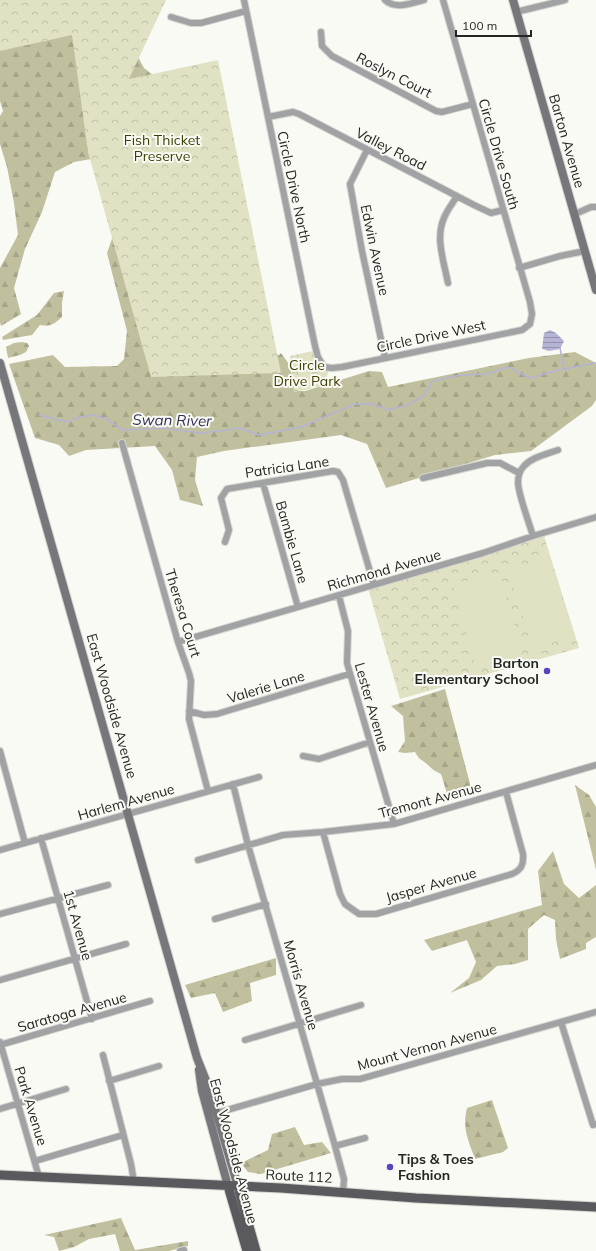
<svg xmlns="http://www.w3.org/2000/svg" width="596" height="1251" font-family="Mulish,sans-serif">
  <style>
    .forest { fill: url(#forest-firs) }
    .park { fill: url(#park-crowns) }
    .pitch { fill: #e1e1c3 }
    .water { fill: url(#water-rules) }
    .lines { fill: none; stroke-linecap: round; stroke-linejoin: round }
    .stream { stroke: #b5b4d5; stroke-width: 1.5 }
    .street-casing { stroke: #d4d4cf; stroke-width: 8 }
    .secondary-casing { stroke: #d4d4cf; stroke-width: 10 }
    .primary-casing { stroke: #d4d4cf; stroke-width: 11 }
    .street { stroke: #a1a2a4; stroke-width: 6 }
    .secondary { stroke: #77777b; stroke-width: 8 }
    .primary { stroke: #5a5a5e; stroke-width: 9 }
    .poi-dot { fill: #5944bc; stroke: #fafaf5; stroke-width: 1.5 }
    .labels { text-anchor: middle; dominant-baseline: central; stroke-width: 4; stroke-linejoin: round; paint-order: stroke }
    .street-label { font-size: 14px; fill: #252523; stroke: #fafaf5 }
    .park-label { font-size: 14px; fill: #403d00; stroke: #fafaf5 }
    .poi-label { font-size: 14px; font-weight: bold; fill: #252523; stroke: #fafaf5; text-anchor: end }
    .water-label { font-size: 15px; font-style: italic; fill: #332f5b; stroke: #fafaf5 }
  </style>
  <defs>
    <pattern id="forest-firs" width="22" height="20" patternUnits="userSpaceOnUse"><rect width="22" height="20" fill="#c1c09e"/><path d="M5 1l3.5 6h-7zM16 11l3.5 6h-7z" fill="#a6a588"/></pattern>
    <pattern id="park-crowns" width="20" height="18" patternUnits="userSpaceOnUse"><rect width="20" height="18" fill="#e1e1c3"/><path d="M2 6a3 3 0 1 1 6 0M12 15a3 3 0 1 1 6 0" fill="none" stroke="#c1c1a7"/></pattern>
    <pattern id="water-rules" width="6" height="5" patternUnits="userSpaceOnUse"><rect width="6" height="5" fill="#b5b4d5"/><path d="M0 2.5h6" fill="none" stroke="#9392ac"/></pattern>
  </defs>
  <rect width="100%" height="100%" fill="#fafaf5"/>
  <!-- forest -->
  <path class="forest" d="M0,0l137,55 7,13 13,10 121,278 3,-3 8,11 7,27h9l64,-20 13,1 6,15 141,-29 46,-6 21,11v37l-4,6 -61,45 -36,4 -109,33 -19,-44 -26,-9 -117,16 -27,6 -2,23 8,26 -23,-6 -8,-30 -17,-24 -69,4 -17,6 -10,-11 -24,-7 -26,-74 44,-9 12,12 52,-1 7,-7 3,-28 -20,-78 15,-43 -25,-52 -23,4 -19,10 -13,40 -17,37 -11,39 7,26 -20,12 -1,-4v-54l18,-33 -4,-32 -7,-36 -7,-23v-28l3,-5 -3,-10z
    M64,291l-2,12v14c-8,7 -11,10 -22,8l-8,10 -29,5 -1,-3 35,-22 17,-22z
    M22,342l5,1 2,3 -3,6 -6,3 -12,3 -2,-11 8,-4z
    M445,689l28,106 -24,5 -8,-26c-8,-4 -8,-4 -14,-10 -7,-6 -7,-3 -12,-12l-10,1 -7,-1 7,-11 -2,-25 -12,-10z
    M575,785l14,10 7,12v63z
    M553,851l11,33 15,14 17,-13v52l-10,6v6l-26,10 -4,-20 -1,-19 -11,-5 -16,14v31l-13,4 -18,2 -16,14 -31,13 19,-15 7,-16 -9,-22 -35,11 -8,-11 118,-35 -4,-34z
    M276,958v17l-26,8 2,18 -29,11 -8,-19 -24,5 -6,-13z
    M492,1100l16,48 -5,4 -28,7c-7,-19 -13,-31 -8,-51z
    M295,1127l9,18 18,-3 9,11 -57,17 -13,4 -13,-2 -7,-9 27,-13 4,-16z
    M121,1218l14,32 53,-9v5l-19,5h-49l-5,-17 -26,5 -15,8 -15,4 -5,-14 -10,-2z"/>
  <!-- park -->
  <path class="park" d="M0,0h166l-37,79 89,-19 63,313 -130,4 -63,-225 -16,-117 -72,16z
    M313,351l16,19 -5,16 -30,6 -4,-36z
    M544,536l35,112 -179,51 -32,-111z"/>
  <!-- pitch -->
  <path class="pitch" d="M549,558l25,78 -41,13 -24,-78z
    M500,573l22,80 -47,13 -22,-81z"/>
  <!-- water -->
  <path class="water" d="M550,330l6,3 8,8 -4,8 -11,2 -7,-2 2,-16z"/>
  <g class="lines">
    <!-- stream -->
    <path class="stream" d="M560,348l4,21
      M39,415l28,7 13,-5 13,-2 13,4 17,11 39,-2 39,5 40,-5 18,7 42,-8 54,-23h18l14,6 21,-5 15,-9 9,-15 29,-6 26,-1 21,-7 22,11 29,-8 37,-7"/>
    <defs>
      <path id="street" d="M244,0l71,346 3,11 6,10 8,1 10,-1 180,-37 8,-6 2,-10 -2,-12 -87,-302
        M385,0c11,10 26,3 39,0
        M516,12l49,-12
        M171,17l20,6h10l45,-12
        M321,32l1,14 10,10 104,55 6,1 31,-8
        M268,117l25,-5 6,2 175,91 17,8 12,-3
        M367,150l-17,34 12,67 23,107
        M575,214l16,-7h5
        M519,268l41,-12 25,-5
        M448,283c-4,-21 -13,-45 -4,-65 3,-8 9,-15 13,-22
        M122,443l56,199 11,31 2,8 -2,38 19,72
        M423,478l64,-15h13l19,10
        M263,483l35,124
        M533,536c-4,-14 -14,-39 -15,-53 0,-6 2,-13 6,-17 8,-9 23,-12 34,-16
        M225,542l4,-12 -8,-32 6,-9 106,-18 5,1 5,8 31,105
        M339,596l9,35 -1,32 47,161
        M178,642l305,-89 50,-17 63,-19
        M189,711l15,4 13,-1 132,-40
        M0,751l25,92
        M303,756l16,3 51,-17
        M233,784l15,61 87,301 9,33 -1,13
        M323,832l17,62 5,10 14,10h17l136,-40c9,-4 12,-9 11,-20l-17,-62
        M41,838l51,181
        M0,850l259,-73
        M198,860l85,-25 40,-3 71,-8 202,-59
        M0,914l108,-29
        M215,919l51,-15
        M0,980l126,-36
        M561,1022l32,103 3,-1
        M245,1040l116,-35
        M0,1042l39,135
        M0,1045l150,-44
        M103,1055l28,109 3,18
        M109,1081l50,-15
        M0,1109l66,-20
        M217,1113l100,-29 25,-5h18l236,-67
        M335,1146l30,-8
        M35,1161l88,-26
        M180,1251l4,-1"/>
      <path id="secondary" d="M513,0l83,290
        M0,363l197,695 12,30 29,99
        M199,1070l3,21 26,95"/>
      <path id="primary" d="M0,1175l281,13 135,10 180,9
        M228,1186l19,65
        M238,1187l18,64"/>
    </defs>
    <!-- street casing -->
    <use href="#street" class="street-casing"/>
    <!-- secondary casing -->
    <use href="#secondary" class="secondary-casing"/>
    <!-- primary casing -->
    <use href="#primary" class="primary-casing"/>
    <!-- street -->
    <use href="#street" class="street"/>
    <!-- secondary -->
    <use href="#secondary" class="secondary"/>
    <!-- primary -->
    <use href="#primary" class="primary"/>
  </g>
  <!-- markers -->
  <g class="poi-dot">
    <circle cx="547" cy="671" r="4"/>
    <circle cx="390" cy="1167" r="4"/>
  </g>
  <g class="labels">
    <!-- street labels -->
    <g class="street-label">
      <text transform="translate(394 75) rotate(27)">Roslyn Court</text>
      <text transform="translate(567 141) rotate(74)">Barton Avenue</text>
      <text transform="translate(391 149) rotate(27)">Valley Road</text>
      <text transform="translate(499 154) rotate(74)">Circle Drive South</text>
      <text transform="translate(294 187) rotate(78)">Circle Drive North</text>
      <text transform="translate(375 250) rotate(78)">Edwin Avenue</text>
      <text transform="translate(431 336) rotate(-12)">Circle Drive West</text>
      <text transform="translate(287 467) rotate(-8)">Patricia Lane</text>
      <text transform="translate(292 542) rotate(74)">Bambie Lane</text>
      <text transform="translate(384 570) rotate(-16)">Richmond Avenue</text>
      <text transform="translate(183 613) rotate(73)">Theresa Court</text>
      <text transform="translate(266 687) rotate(-17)">Valerie Lane</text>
      <text transform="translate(112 706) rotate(74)">East Woodside Avenue</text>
      <text transform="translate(372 707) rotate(74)">Lester Avenue</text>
      <text transform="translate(430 800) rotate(-15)">Tremont Avenue</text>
      <text transform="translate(126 802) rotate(-16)">Harlem Avenue</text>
      <text transform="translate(431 885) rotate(-16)">Jasper Avenue</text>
      <text transform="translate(78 925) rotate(74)">1st Avenue</text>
      <text transform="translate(301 985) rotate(74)">Morris Avenue</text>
      <text transform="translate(72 1012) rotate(-16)">Saratoga Avenue</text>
      <text transform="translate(427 1047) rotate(-15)">Mount Vernon Avenue</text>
      <text transform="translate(31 1106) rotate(73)">Park Avenue</text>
      <text transform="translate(234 1151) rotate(75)">East Woodside Avenue</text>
      <text transform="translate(299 1176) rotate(3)">Route 112</text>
    </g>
    <!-- park labels -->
    <g class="park-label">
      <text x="162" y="140">Fish Thicket<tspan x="162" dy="16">Preserve</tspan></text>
      <text x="307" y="365">Circle<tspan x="307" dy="16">Drive Park</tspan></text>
    </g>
    <!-- poi labels -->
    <g class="poi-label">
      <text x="539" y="663">Barton<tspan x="539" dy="16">Elementary School</tspan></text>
      <text x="398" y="1159" text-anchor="start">Tips &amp; Toes<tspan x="398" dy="16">Fashion</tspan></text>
    </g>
    <!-- water labels -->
    <g class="water-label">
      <text transform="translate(172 420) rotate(1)">Swan River</text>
    </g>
  </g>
  <!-- scale -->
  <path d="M456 30v6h75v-6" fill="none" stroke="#252523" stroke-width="2"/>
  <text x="462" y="30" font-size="12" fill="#252523" stroke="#fafaf5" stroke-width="3" paint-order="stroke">100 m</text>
</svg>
